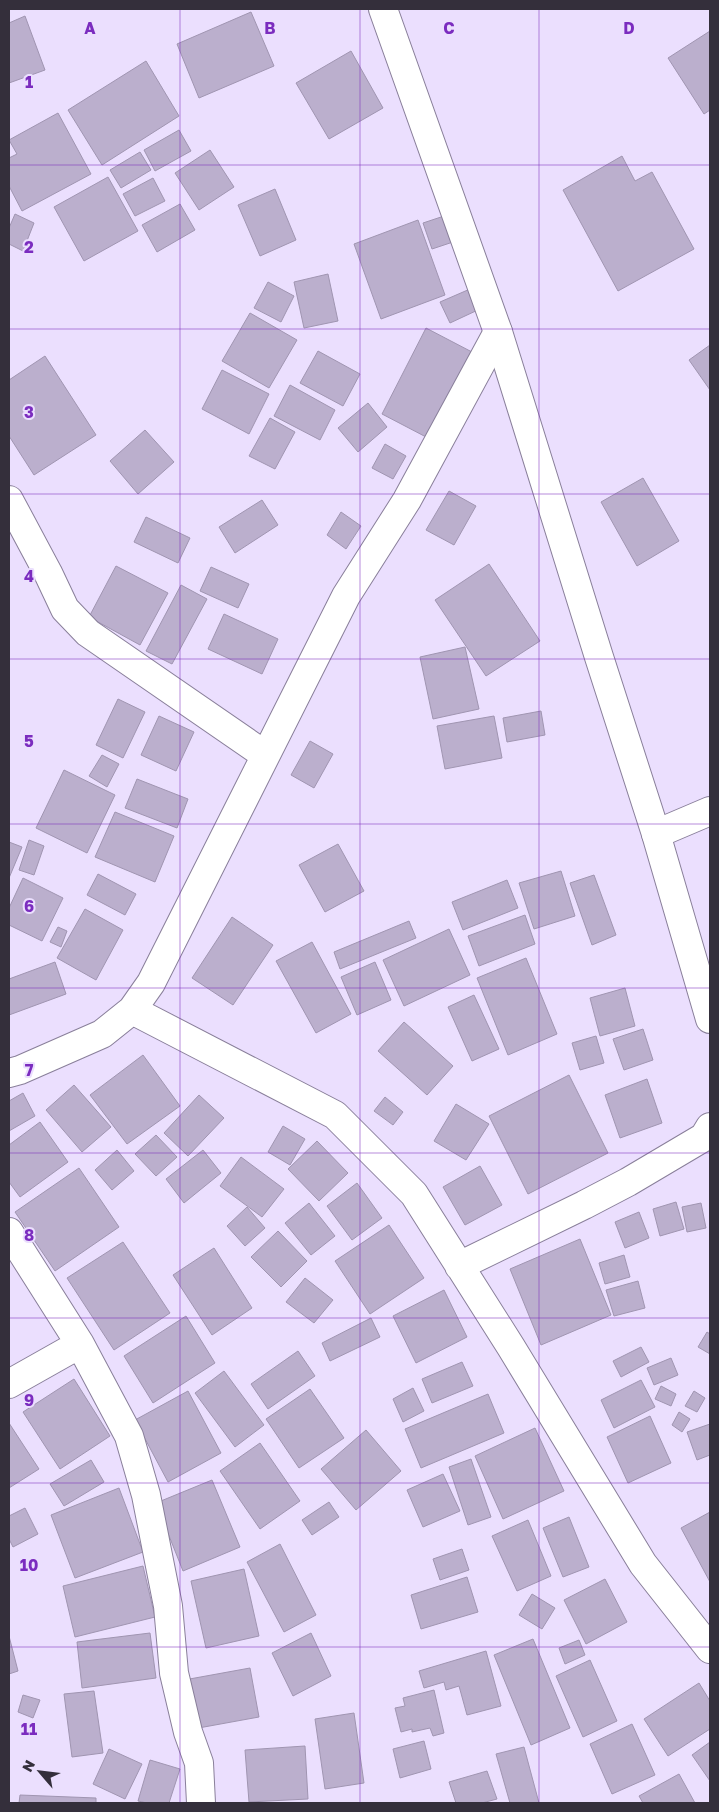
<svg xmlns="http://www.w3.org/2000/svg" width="719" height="1812" font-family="'Golos Text',sans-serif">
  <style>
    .building { fill: #bbafcd; stroke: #a095b1 }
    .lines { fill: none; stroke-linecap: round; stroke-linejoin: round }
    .minor-casing { stroke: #897f9a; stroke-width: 30 }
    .tertiary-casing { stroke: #897f9a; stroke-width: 30 }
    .minor { stroke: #fff; stroke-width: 28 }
    .tertiary { stroke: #fff; stroke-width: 28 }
    .grid { fill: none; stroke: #7b2cbf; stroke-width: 1; stroke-opacity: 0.55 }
    .grid-label { font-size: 16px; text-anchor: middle; font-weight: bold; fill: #7b2cbf; stroke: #ebdffe; stroke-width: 4; stroke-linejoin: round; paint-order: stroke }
  </style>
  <rect width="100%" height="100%" fill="#ebdffe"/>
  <!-- building -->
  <path class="building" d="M251,12l23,54 -75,32 -22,-54z
    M25,16l20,54 -36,13v-60z
    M710,31v79l-6,4 -36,-56z
    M351,51l32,57 -54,31 -33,-56z
    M146,61l33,55 -77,49 -34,-55z
    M58,113l33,61 -69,37 -13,-25v-28l8,-4 -8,-14z
    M179,130l12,21 -36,20 -11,-21z
    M210,150l24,37 -35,23 -24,-37z
    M140,152l11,18 -30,18 -11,-18z
    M622,156l13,25 17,-9 42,77 -76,42 -55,-101z
    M108,177l30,54 -54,30 -30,-54z
    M153,178l12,23 -30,15 -12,-22z
    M275,189l21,51 -36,16 -22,-51z
    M180,204l15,26 -38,22 -15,-27z
    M15,214l19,9 -11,28 -14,-7v-16z
    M447,215l9,26 -24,8 -9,-26z
    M418,220l27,75 -64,24 -27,-75z
    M328,274l10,47 -34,7 -10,-46z
    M268,282l26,14 -13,26 -27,-14z
    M470,289l10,20 -30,14 -10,-21z
    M250,313l47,27 -28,48 -47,-27z
    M426,328l46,24 -44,86 -46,-24z
    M710,345v45l-21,-30z
    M318,351l42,23 -17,32 -43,-23z
    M45,356l51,79 -62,40 -25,-39v-56z
    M222,370l47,24 -20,40 -47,-25z
    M290,385l45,25 -15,30 -46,-24z
    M368,403l19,24 -29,25 -20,-24z
    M270,418l25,14 -20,37 -26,-13z
    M145,430l29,32 -36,32 -28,-33z
    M385,444l21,12 -13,23 -21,-11z
    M643,478l36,63 -42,25 -36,-64z
    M449,491l27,15 -22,39 -28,-15z
    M262,500l16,25 -43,28 -16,-26z
    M341,512l20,14 -15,23 -19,-14z
    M146,517l44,21 -12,25 -44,-21z
    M489,564l51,77 -54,35 -51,-76z
    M116,566l52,27 -28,52 -51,-28z
    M211,567l38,17 -11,24 -38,-17z
    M181,585l26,14 -35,65 -26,-13z
    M224,614l54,25 -16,35 -54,-25z
    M465,647l14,62 -46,10 -13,-62z
    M118,699l27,13 -22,46 -27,-13z
    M541,711l4,24 -38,7 -4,-24z
    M159,716l35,16 -18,39 -35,-16z
    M494,716l8,42 -57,11 -8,-43z
    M310,741l23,13 -19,34 -23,-13z
    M102,755l17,9 -12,23 -18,-11z
    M64,770l51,25 -28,58 -51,-25z
    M137,779l51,20 -11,29 -52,-20z
    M115,812l59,24 -19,46 -60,-25z
    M29,840l15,6 -10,29 -15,-5z
    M9,842l13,5 -13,31z
    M338,844l26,47 -39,21 -26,-47z
    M561,871l14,45 -41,13 -15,-46z
    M98,874l38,20 -11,21 -38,-20z
    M594,875l22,60 -24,10 -22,-62z
    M23,878l40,20 -21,43 -33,-16v-17z
    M507,880l11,28 -55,22 -11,-28z
    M85,909l38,21 -27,50 -39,-22z
    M525,915l10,29 -56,22 -11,-30z
    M232,917l41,28 -40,60 -41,-27z
    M409,921l7,17 -76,31 -6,-17z
    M58,927l9,4 -6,16 -11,-5z
    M449,929l21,46 -66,31 -21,-46z
    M312,942l39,72 -35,19 -40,-72z
    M526,958l31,76 -49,21 -31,-77z
    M55,962l11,32 -57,21v-36z
    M375,962l16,38 -34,15 -16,-38z
    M625,988l10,38 -35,10 -10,-38z
    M474,995l25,54 -27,12 -24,-54z
    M404,1022l49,44 -26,29 -49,-44z
    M643,1029l10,31 -29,10 -11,-31z
    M596,1036l8,27 -24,7 -8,-27z
    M143,1055l37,51 -53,38 -37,-49z
    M569,1075l39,78 -80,41 -39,-78z
    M647,1079l15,44 -42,15 -15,-43z
    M74,1085l37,42 -29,25 -36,-42z
    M23,1093l12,23 -26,15v-30z
    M199,1095l25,23 -36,38 -24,-23z
    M385,1097l18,15 -10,13 -19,-14z
    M456,1104l33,20 -23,36 -32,-19z
    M40,1122l28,40 -48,35 -11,-15v-37z
    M283,1126l22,13 -15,26 -22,-13z
    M156,1135l21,22 -21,19 -21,-22z
    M317,1141l31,32 -29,28 -31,-32z
    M117,1150l17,21 -22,19 -17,-20z
    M203,1150l18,23 -37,30 -18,-24z
    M241,1157l43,32 -22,28 -42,-31z
    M480,1166l22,39 -37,20 -22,-38z
    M79,1168l40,59 -64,44 -40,-59z
    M357,1183l25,35 -30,22 -25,-34z
    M676,1202l8,27 -24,7 -7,-27z
    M309,1203l26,33 -24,19 -26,-32z
    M701,1203l5,25 -19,4 -5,-25z
    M247,1207l18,21 -20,18 -18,-20z
    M639,1212l10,26 -24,10 -10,-26z
    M389,1225l35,53 -54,36 -35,-53z
    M278,1231l29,30 -26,26 -30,-30z
    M580,1239l31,76 -70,30 -31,-76z
    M123,1242l47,71 -56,37 -47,-72z
    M214,1248l38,60 -40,27 -39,-60z
    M624,1255l6,22 -25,7 -6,-21z
    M305,1278l28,22 -19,23 -28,-21z
    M638,1281l7,27 -31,8 -8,-26z
    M444,1290l23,47 -51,26 -23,-47z
    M186,1316l29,47 -62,40 -29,-47z
    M371,1318l9,19 -50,24 -8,-18z
    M707,1332l3,2v20l-12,-7z
    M641,1347l8,15 -28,15 -8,-16z
    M298,1351l17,25 -47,33 -17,-25z
    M671,1358l7,17 -24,10 -7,-17z
    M462,1362l11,24 -41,17 -10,-24z
    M224,1371l40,54 -29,22 -40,-54z
    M74,1379l36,57 -50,33 -37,-57z
    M641,1380l14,27 -41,21 -13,-28z
    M661,1386l15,8 -5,12 -16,-7z
    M413,1388l11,23 -21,11 -10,-23z
    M310,1389l34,49 -45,30 -33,-49z
    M188,1391l33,62 -53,29 -33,-62z
    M694,1391l11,7 -8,14 -12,-6z
    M488,1394l16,39 -83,35 -16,-39z
    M679,1412l11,7 -8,13 -10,-7z
    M650,1416l21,47 -43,20 -21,-46z
    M9,1423l30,46 -30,19z
    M710,1424v31l-13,5 -10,-28z
    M535,1428l29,63 -61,28 -28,-63z
    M366,1430l35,41 -45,39 -35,-41z
    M260,1443l40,58 -40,28 -40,-58z
    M471,1459l20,58 -23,8 -19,-58z
    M91,1460l13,22 -40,24 -14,-22z
    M443,1474l17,37 -37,16 -16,-37z
    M212,1480l28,67 -57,24 -27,-68z
    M119,1488l24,64 -68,26 -24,-63z
    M329,1502l10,15 -27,18 -10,-15z
    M25,1508l13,26 -25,13 -4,-8v-23z
    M710,1512v70l-29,-54z
    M569,1517l20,50 -26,10 -20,-49z
    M528,1520l23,56 -34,15 -25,-55z
    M280,1544l36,71 -32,17 -37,-70z
    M462,1549l7,21 -29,10 -7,-21z
    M143,1566l12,51 -80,20 -12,-51z
    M244,1569l15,67 -53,12 -15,-67z
    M467,1577l11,35 -57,17 -10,-34z
    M605,1579l22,43 -41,22 -22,-44z
    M532,1594l23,14 -13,21 -23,-14z
    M150,1633l6,45 -74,10 -5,-46z
    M311,1633l20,43 -38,20 -21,-43z
    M9,1636l9,35 -9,3z
    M533,1639l37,89 -39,17 -37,-90z
    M579,1640l6,15 -20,9 -6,-16z
    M486,1651l15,55 -34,9 -8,-29 -13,4 -2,-8 -20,6 -5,-17z
    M590,1660l27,61 -34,16 -27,-61z
    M250,1668l9,49 -66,12 -9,-49z
    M699,1683l11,18v28l-42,27 -24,-37z
    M434,1690l10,43 -11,3 -3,-8 -18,4v-3l-11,3 -6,-24 10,-2 -2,-8z
    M94,1691l9,62 -31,4 -8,-63z
    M23,1695l17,5 -7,18 -15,-6z
    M354,1713l10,70 -39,6 -10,-70z
    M632,1724l23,51 -43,19 -22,-50z
    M424,1741l7,28 -31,9 -7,-29z
    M710,1742v39l-18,-26z
    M305,1746l3,53 -59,3 -4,-52z
    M524,1747l15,56h-29l-14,-49z
    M109,1749l33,15 -17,35 -32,-15z
    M150,1760l30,9 -11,34h-22l-9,-2z
    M487,1771l10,28 -15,4h-26l-7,-21z
    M679,1774l16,29h-52l-4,-7z
    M20,1795l76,3v5h-77z"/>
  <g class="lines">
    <defs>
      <path id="minor" d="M9,500l39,73 17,36 23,24 177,122
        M656,834l54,-23
        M132,1010l203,105 79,79 97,153 132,217 67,85
        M9,1073l11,-3 82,-36 30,-24 19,-27 195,-387 61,-96 91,-168
        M9,1232l71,112 49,92 17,59 22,111 6,67 14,59 11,31 2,40
        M459,1266l125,-61 44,-23 76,-45 6,-10
        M9,1384l71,-40"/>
      <path id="tertiary" d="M383,9l115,323 101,325 57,177 54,185"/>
    </defs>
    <!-- minor casing -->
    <use href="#minor" class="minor-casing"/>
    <!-- tertiary casing -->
    <use href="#tertiary" class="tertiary-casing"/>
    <!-- minor -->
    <use href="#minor" class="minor"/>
    <!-- tertiary -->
    <use href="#tertiary" class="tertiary"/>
  </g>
  <!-- grid -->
  <path class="grid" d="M180,9v1794M360,9v1794M539,9v1794M9,165h701M9,329h701M9,494h701M9,659h701M9,824h701M9,988h701M9,1153h701M9,1318h701M9,1483h701M9,1647h701"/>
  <g class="grid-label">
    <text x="90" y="34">A</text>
    <text x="270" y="34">B</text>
    <text x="449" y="34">C</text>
    <text x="629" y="34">D</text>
    <text x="29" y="88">1</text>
    <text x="29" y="253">2</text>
    <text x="29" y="418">3</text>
    <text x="29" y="582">4</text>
    <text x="29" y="747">5</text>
    <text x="29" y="912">6</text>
    <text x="29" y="1076">7</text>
    <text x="29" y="1241">8</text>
    <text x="29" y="1406">9</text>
    <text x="29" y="1571">10</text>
    <text x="29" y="1735">11</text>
  </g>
  <!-- border -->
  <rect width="719" height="1812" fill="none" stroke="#342f3b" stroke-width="20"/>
  <!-- north arrow -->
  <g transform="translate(40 1772) rotate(298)" stroke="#ebdffe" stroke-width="4" paint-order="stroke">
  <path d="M0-4L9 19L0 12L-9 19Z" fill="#342f3b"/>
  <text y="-8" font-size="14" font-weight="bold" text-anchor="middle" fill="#342f3b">N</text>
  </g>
</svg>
